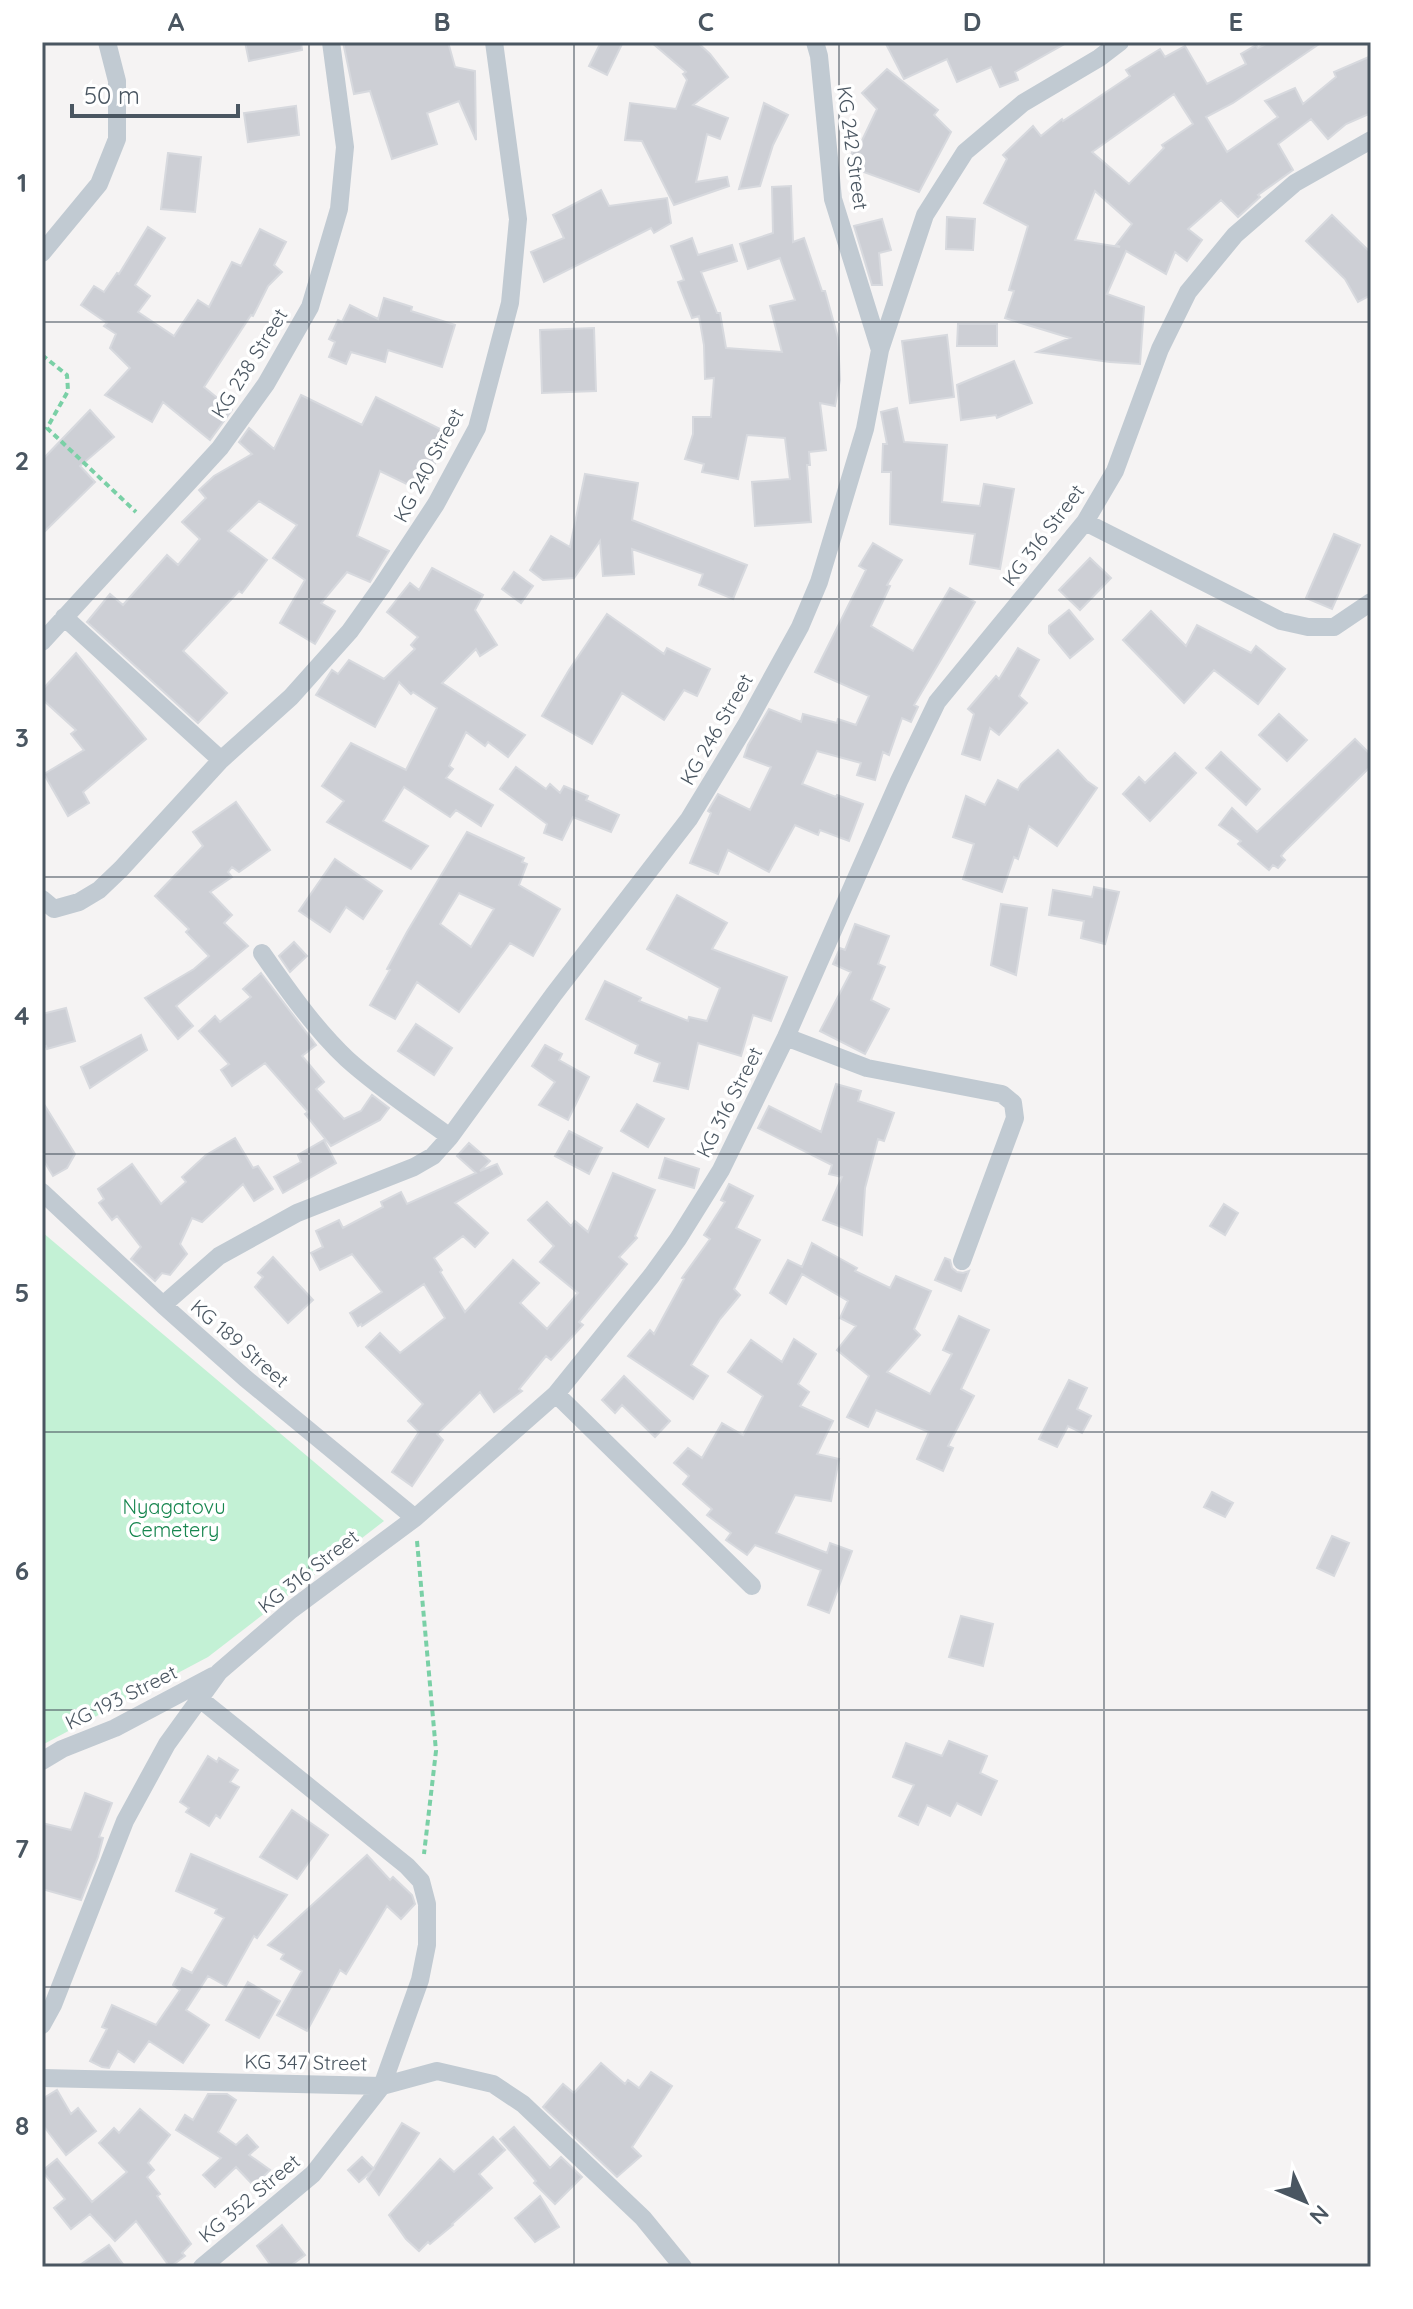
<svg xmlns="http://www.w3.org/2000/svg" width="1413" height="2309" font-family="Quicksand,sans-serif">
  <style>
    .green { fill: #c3f1d5 }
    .building { fill: #cdcfd5; stroke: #d7d9de; stroke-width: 2; fill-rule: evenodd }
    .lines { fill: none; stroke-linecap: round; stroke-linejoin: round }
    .path { stroke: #7ad0a6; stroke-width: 4; stroke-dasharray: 6 4; stroke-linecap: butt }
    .street { stroke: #c1cad2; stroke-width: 18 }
    .grid { fill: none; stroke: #4a5661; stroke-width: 2; stroke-opacity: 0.55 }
    .labels { text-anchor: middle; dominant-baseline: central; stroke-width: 7; stroke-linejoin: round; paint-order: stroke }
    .street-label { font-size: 20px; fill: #4a5661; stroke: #fff }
    .park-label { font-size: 20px; fill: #17864f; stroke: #fff }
    .neatline { fill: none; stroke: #4a5661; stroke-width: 3 }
    .grid-label { font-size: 26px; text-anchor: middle; font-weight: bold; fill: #4a5661 }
  </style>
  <rect width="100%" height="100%" fill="#f5f3f3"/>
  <!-- green -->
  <path class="green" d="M42,1232l342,289 -176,136 -166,88z"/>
  <!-- building -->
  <path class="building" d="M245,42h56l1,8 -53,11z
    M343,42h105l7,25 20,4 1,69 -17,-39 -32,12 10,31 -45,15 -22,-68 -16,3z
    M601,42h22l-16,33 -18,-9z
    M651,42h46l13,12 18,23 -35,28 35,13 -8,21 -13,-5 -11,48 31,-5 2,9 -55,19 -32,-64 -17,-1 5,-37 46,6 11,-29 -4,-6 3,-2z
    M885,42h183l-53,30 3,8 -18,7 -9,-20 -34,15 -10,-23 -43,20z
    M1270,42h52l-89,61 -27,14 21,35 51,-35 -13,-16 30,-13 8,16 33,-27 -2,-5 37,-16v57l-25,11 -18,15 -17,-20 -33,25 15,26 -35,25 2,2 -22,20 -17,-17 -33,29 14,11 -15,21 -12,-9 -9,22 -40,-23 -19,43 37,13 -4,57 -30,-2 -73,-10 33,-14 -65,-20 9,-27 -5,-1 19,-64 -44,-23 23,-44 -4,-4 30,-29 8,10 21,-17 1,2 67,-45 -4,-6 34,-21 5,8 20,-11 22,38 39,-20 -5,-10 15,-9 2,3zM1174,94l19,30 -31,21 2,3 -35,36 -37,-32zM1095,191l37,33 -16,21 4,2 -45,-7z
    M887,69l51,41 -4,5 17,17 -32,60 -72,-26 6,-16 4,1 20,-42 -15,-16z
    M764,103l24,12 -15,30 -13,41 -21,3z
    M296,106l3,29 -51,7 -4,-29z
    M168,153l33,4 -6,55 -34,-3z
    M791,186l2,56 11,-4 18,53h3l13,47 2,42 -5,26 -15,-3 6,47 -17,2 1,13h-3l4,57 -56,4 -3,-44 38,-3 -5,-41 -38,-3 -9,44 -36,-7 2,-8 -19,-5 8,-25v-17h18l3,-39 -9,1 -1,-34 -5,-29 -7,2 -14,-36 6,-2 -13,-34 21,-8 6,17 34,-10 5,16 -36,11 16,41h3l6,35 56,4 -12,-46 25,-6 -15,-42 -32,11 -8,-25 33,-11 -1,-46z
    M601,190l8,16 58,-8 4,25 -17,10 -3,-5 -107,54 -13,-30 33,-14 -11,-23z
    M1332,215l39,38v42l-13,7 -13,-23 -39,-38z
    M947,217l28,2 -2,31 -27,-1z
    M882,219l9,31 -12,3 3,32h-10l-18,-59z
    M148,227l17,11 -30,47 15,11 -12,16 36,24 24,-36 11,7 23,-45 9,4 19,-37 26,13 -12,23 8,7 -14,14 -15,30 -2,-1 -47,72 28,23 -22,30 -47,-38 -11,20 -47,-27 25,-27 -20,-20 6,-14 -12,-8 3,-3 -26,-18 13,-19 10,6 13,-19 2,1z
    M384,298l28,9 -1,4 44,14 -13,42 -54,-17 -3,12 -34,-10 -5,12 -17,-7 6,-15 -6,-3 9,-19 4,2 8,-17 28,14z
    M958,324h39v22h-40z
    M594,328l2,63 -54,2 -2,-63z
    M947,335l7,62 -44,6 -8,-62z
    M1014,361l18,42 -35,15 -1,-3 -35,5 -4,-35z
    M301,395l61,30 14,-28 74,37 -29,57 -41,-20 -23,65 32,15 -19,31 -23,-10 -26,31 14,8 -20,33 -35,-21 25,-43 -32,-22 24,-33 -38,-24 -31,30 39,29 -25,33 -3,-2 -56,60 44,42 -29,30 -111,-101 23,-28 13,11 44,-50 11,10 22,-26 -18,-17 24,-24 -7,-8 15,-14 38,-22 -13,-12 10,-14 25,21z
    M897,408l7,34 43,3 -5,57 38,4 4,-22 30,5 -14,80 -30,-5 5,-30 -85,-10 1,-52h-9l1,-28h4l-6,-32z
    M90,410l24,27 -34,29 15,16 -53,52v-74z
    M585,474l53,9 -6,37 115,45 -14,34 -34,-14 4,-11 -71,-25 2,25 -31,2 -3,-35 -26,37 -31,2 -13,-10 21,-34 19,11z
    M1334,534l26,11 -28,64 -26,-11z
    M873,543l29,17 -15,25 3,1 -19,40 42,25 37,-63 25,14 -61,103 4,2 -7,15 -9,-4 -13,37 -6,-3 -8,28 -18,-5 4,-12 -44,-12 -15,33 34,13 1,-2 26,9 -14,37 -29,-11 -2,5 -23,-10 -26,47 -41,-22 -10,24 -28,-11 21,-50 -3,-2 10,-17 32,16 21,-43 -27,-10 4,-12 21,-36 32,13 2,-8 34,9 1,-4 18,6 13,-29 -54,-24 51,-102 -7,-4z
    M1090,558l21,20 -31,32 -21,-20z
    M432,568l51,27 -8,15 22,35 -17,11 -4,-7 -34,34 83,52 -17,22 -20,-15 -3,4 -19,-14 -17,34 4,3 -7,9 47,27 -12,21 -25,-16 -6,7 -46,-30 -21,34 45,25 -17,23 -84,-47 17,-21 -22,-15 29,-43 55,27 31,-62 -24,-16 -2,2 -12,-12 -24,45 -59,-32 16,-25 6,4 11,-14 35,19 31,-30 -4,-4 7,-8 -31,-25 23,-29 9,7z
    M514,572l19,14 -12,17 -19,-14z
    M1069,610l24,29 -23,19 -21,-25v-7z
    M1151,611l35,35 11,-21 54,28 5,-7 29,23 -27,35 -44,-34 -30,33 -61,-63z
    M607,614l57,40 3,-6 43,21 -13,27 -13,-6 -20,30 -42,-27 -30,51 -50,-28 27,-46z
    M1018,648l21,12 -20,36 8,7 -28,32 -9,-7 -10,32 -18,-6 12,-40 -6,-5 28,-33 3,3z
    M76,653l70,86 -63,53 6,11 -21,13 -24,-42 40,-24 -13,-16 5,-4 -34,-31v-9z
    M1279,714l28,26 -20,21 -28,-26z
    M1355,739l16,16v11l-86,85 -4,5 4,4 -7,8 -5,-3 -4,5 -31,-26 3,-3 -22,-16 13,-17 25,24z
    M1058,750l29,31 10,7 -40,58 -28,-20 -11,33 -4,-2 -12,35 -39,-13 11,-35 -21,-7 13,-41 19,9 13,-25 20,10 3,-6z
    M1221,752l39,37 -14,16 -40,-37z
    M1175,753l21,20 -46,48 -27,-27 16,-17 6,6z
    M516,767l30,22 4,-5 10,9 4,-7 24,10 -2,4 33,15 -8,17 -38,-15 -11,23 -18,-7 3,-9 -47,-35z
    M236,802l34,48 -31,22 -7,-5 -4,5 4,5 -22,15 22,23 -8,8 24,23 -72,60 17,20 -15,13 -33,-41 49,-29 15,-13 -23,-24 3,-3 -34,-33 48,-50 -10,-14z
    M467,832l57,26 -2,4 5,2 -8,21 41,24 -27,47 -23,-13 -51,69 -42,-30 -22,37 -25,-14 20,-35 -3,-1 20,-37zM459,893l35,16 -23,38 -31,-23z
    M335,859l47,32 -19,28 -17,-12 -16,25 -31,-21z
    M1094,887l25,5 -14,52 -24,-6 3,-17 -35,-6 4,-25 39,7z
    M677,895l50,28 -15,26 75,28 -16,44 -18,-6 -12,41 -43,-13 -10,46 -34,-8 6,-18 -25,-10 3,-8 -52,-26 19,-38 36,17 -2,3 49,20 1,-4 18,4 13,-33 -73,-39z
    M1001,904l26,4 -11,67 -25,-10z
    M855,924l34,12 -11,28 7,3 -14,33 18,9 -24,45 -45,-23 31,-59 -18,-8 7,-16 5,2z
    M294,942l13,14 -17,16 -11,-16z
    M261,973l55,72 -14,11 22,26 -8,7 28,30 17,-8 11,-16 17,13 -9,12 -49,26 -26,-32 3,-2 -43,-49 -33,23 -11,-16 8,-6 -30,-33 16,-15 5,6 31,-25 -8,-8z
    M66,1008l9,33 -28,8 -1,-3 -4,2v-34z
    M416,1024l36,24 -18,27 -36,-24z
    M141,1035l6,15 -57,38 -9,-21z
    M545,1045l17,9 -3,6 30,17 -21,43 -29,-15 16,-23 -23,-16z
    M836,1084l25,7 -3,10 36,12 -10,28 -6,-2 -13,49 -3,47 -39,-15 19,-43 -13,-3 3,-9 -74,-37 11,-22 52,26z
    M42,1101l33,53 -8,14 -14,8 -11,-18z
    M637,1104l27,15 -16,28 -27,-16z
    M569,1131l33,17 -13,26 -34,-18z
    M235,1138l18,30 5,-2 15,23 -19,12 -11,-17 -41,38 -10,-4 -12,26 7,10 -17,21 -8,-2 -7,8 -24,-22 10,-12 -24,-31 -5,4 -13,-17 5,-4 -6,-10 34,-25 29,40 25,-22 -4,-5 24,-22z
    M324,1140l12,23 -53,30 -9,-16 27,-15 -3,-7z
    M469,1143l21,18 -10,10 17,-7 5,10 -47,29 33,30 -13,14 -12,-11 -29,22 8,12 -2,2 25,40 48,-52 26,23 -19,20 27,26 31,-36 -38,-31 14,-16 -26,-26 19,-18 24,24 4,-5 13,11 25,-59 42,17 -20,46 2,2 -18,19 8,7 -48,58 4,3 -32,35 -5,-4 -27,33 3,2 -28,21 -14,-20 -43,42 6,6 -31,46 -20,-14 27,-40 -11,-11 15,-17 -57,-57 14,-14 20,20 45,-35 -21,-34 -62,42 -1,-2 -3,2 -8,-13 32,-21 -30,-38 -32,16 -9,-17 12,-6 -7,-16 23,-11 4,8 40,-21 -2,-5 20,-10 6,12 69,-31 -19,-17z
    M665,1158l34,11 -5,19 -35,-10z
    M729,1184l24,12 -17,32 24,12 -26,49 6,6 -20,24 -29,46 17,11 -15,23 -65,-43 22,-26 4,4 30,-55 -2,-1 28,-39 -6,-4 21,-33 -4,-2z
    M1224,1204l14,9 -13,22 -15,-9z
    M812,1243l45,25 -2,3 35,17 6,-12 35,15 -17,38 6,6 -33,37 43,22 22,-40 -9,-4 16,-34 30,14 -28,59 13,7 -26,50 5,2 -10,23 -26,-12 12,-27 -53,-22 -8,17 -21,-10 22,-41 -32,-26 19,-24 -16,-8 8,-17 -46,-27 -16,30 -16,-11 18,-33 14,7z
    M273,1257l40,43 -25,23 -33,-36 8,-10 -5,-4z
    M945,1258l5,2 2,8 5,4 6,1 6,-2 -8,20 -26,-11z
    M794,1339l22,15 -18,30 11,8 -9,14 33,15 -16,33 22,5 -8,42 -36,-6 -19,38 51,20 3,-10 22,8 -23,62 -21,-8 13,-35 -66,-25 -8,10 -21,-15 5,-7 -24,-18 5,-6 -29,-25 6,-8 -15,-13 14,-15 14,10 20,-35 21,12 20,-39 -35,-24 23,-32 31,22z
    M624,1376l46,45 -15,16 -33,-32 -7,8 -13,-13z
    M1069,1380l18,8 -10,21 14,7 -9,17 -14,-7 -11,21 -18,-8z
    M1212,1492l21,11 -8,14 -21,-10z
    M1332,1536l17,7 -15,33 -17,-8z
    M961,1616l32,8 -10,42 -34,-9z
    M949,1741l38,15 -7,17 17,8 -16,34 -24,-12 -7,13 -23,-11 -9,20 -19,-9 15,-31 -21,-8 13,-34 36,13z
    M208,1756l9,6 2,-4 19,12 -8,12 9,5 -19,31 -4,-3 -7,11 -23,-14 3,-4 -9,-6z
    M85,1793l27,10 -13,34 4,1 -5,19 -17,43 -39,-11v-66l29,7z
    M292,1810l36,25 -31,44 -37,-22z
    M191,1854l96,41 -30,43 -3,-2 -28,50 -18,-10 -22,34 23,15 -26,38 -34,-22 -15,21 -16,-11 -9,17 -7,-1 -12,-6 17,-32 -5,-2 10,-22 44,20 24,-35 -7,-5 9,-17 10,5 32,-55 -9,-5 2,-4 -41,-18z
    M367,1855l23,25 3,-3 19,18 3,9 -14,15 -14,-13 -41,68 -6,-4 -33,61 -30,-16 25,-44 -21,-12 3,-5 -16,-9z
    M248,1982l32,19 -21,37 -33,-18z
    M601,2063l24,21 3,-4 11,8 12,-16 21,14 -40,61 9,9 -24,21 -74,-70 20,-23 11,9z
    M57,2090l14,24 7,-6 18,23 -30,24 -24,-31v-25z
    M208,2094h19l9,6 -18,32 18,13 11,-10 11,12 -9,8 21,15 -16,16 -18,-19 -21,20 -12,-12 18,-17 -45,-28 9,-15 8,5z
    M140,2109l30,26 -22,28 6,7 -7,7 13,17 -3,2 34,48 -9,9 3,3 -15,11 -34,-46 -21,20 -25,-27 -19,15 -17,-21 11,-9 -23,-28 15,-12 35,43 35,-30 -28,-29 15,-15 5,5z
    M402,2123l17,10 -40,62 -12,-16z
    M514,2127l36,41 11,-11 21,20 -27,27 -21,-21 2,-2 -36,-42z
    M493,2137l12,13 -26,24 13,14 -40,36 1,1 -23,19 -2,-2 -9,9 -13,-12 -17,-24 51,-56 14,13z
    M362,2157l12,12 -15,13 -11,-12z
    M540,2196l19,31 -24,15 -20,-24z
    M282,2225l23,30 -16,12h-17l-15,-21z
    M109,2245l16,22h-48z"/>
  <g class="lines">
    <!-- path -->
    <path class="path" d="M42,355l25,20 1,16 -21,37 89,84
      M417,1541l19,210 -12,103"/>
    <!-- street -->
    <path class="street" d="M815,42l4,14 14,143 47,151
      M42,253l57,-69 18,-45v-58l-10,-39
      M1085,522l196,99 27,6h26l37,-25
      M64,617l157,143
      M42,642l178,-194 46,-64 44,-77 29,-98 6,-62 -14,-105
      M42,899l12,10 25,-7 20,-12 22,-21 100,-109 70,-63 59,-66 32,-45 54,-82 41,-76 33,-125 8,-84 -24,-177
      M262,953c25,36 53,76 85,106 32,29 69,53 103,78
      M786,1037l81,31 135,26 11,9 2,15 -53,143
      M42,1192l121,113 82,73 170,140
      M163,1305l56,-49 78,-43 117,-46 19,-11 17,-19 104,-143 135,-175 57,-94 54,-98 19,-45 46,-153 15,-79 45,-135 40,-63 58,-49 76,-45 21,-16
      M556,1394l196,192
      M200,1699l207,167 14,15 6,23v41l-7,35 -38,106 -69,88 -111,93
      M42,1761l20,-12 53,-21 98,-52
      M42,2025l11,-20 72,-184 42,-77 52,-72 72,-62 124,-92 141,-124 96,-119 26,-36 43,-69 65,-133 113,-256 38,-79 148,-180 30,-51 45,-122 28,-57 47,-57 60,-52 76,-43
      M42,2078l340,8 55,-15 56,13 30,20 120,114 40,49"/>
  </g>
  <!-- grid -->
  <path class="grid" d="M309,42v2225M574,42v2225M839,42v2225M1104,42v2225M42,322h1329M42,599h1329M42,877h1329M42,1154h1329M42,1432h1329M42,1710h1329M42,1987h1329"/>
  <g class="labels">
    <!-- street labels -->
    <g class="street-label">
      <text transform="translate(853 148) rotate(82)">KG 242 Street</text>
      <text transform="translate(249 363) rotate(-58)">KG 238 Street</text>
      <text transform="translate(428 465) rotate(-62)">KG 240 Street</text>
      <text transform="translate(1043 535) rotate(-53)">KG 316 Street</text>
      <text transform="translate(716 729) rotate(-60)">KG 246 Street</text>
      <text transform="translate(729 1102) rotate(-63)">KG 316 Street</text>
      <text transform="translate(240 1343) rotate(41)">KG 189 Street</text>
      <text transform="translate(308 1571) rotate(-38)">KG 316 Street</text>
      <text transform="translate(121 1697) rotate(-26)">KG 193 Street</text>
      <text transform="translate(306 2062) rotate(1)">KG 347 Street</text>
      <text transform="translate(249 2198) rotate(-40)">KG 352 Street</text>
    </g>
    <!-- park labels -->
    <g class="park-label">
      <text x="174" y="1506">Nyagatovu<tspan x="174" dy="23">Cemetery</tspan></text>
    </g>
  </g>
  <!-- border -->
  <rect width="1413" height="2309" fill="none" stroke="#ffffff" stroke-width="88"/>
  <!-- north arrow -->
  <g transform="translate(1305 2201) rotate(134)" stroke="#ffffff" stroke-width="6" paint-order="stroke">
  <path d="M0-6L14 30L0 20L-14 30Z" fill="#4a5661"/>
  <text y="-12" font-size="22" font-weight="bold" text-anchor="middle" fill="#4a5661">N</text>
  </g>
  <!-- scale -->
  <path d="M72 104v12h166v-12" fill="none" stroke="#4a5661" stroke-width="4"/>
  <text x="84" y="104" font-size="24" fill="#4a5661" stroke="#ffffff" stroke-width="6" paint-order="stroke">50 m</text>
  <rect x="44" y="44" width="1325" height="2221" class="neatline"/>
  <g class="grid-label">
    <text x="176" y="31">A</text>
    <text x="442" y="31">B</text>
    <text x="706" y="31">C</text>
    <text x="972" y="31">D</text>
    <text x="1236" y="31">E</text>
    <text x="22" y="192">1</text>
    <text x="22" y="470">2</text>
    <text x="22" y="747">3</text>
    <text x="22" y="1025">4</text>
    <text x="22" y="1302">5</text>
    <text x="22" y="1580">6</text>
    <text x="22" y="1858">7</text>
    <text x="22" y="2135">8</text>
  </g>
</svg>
